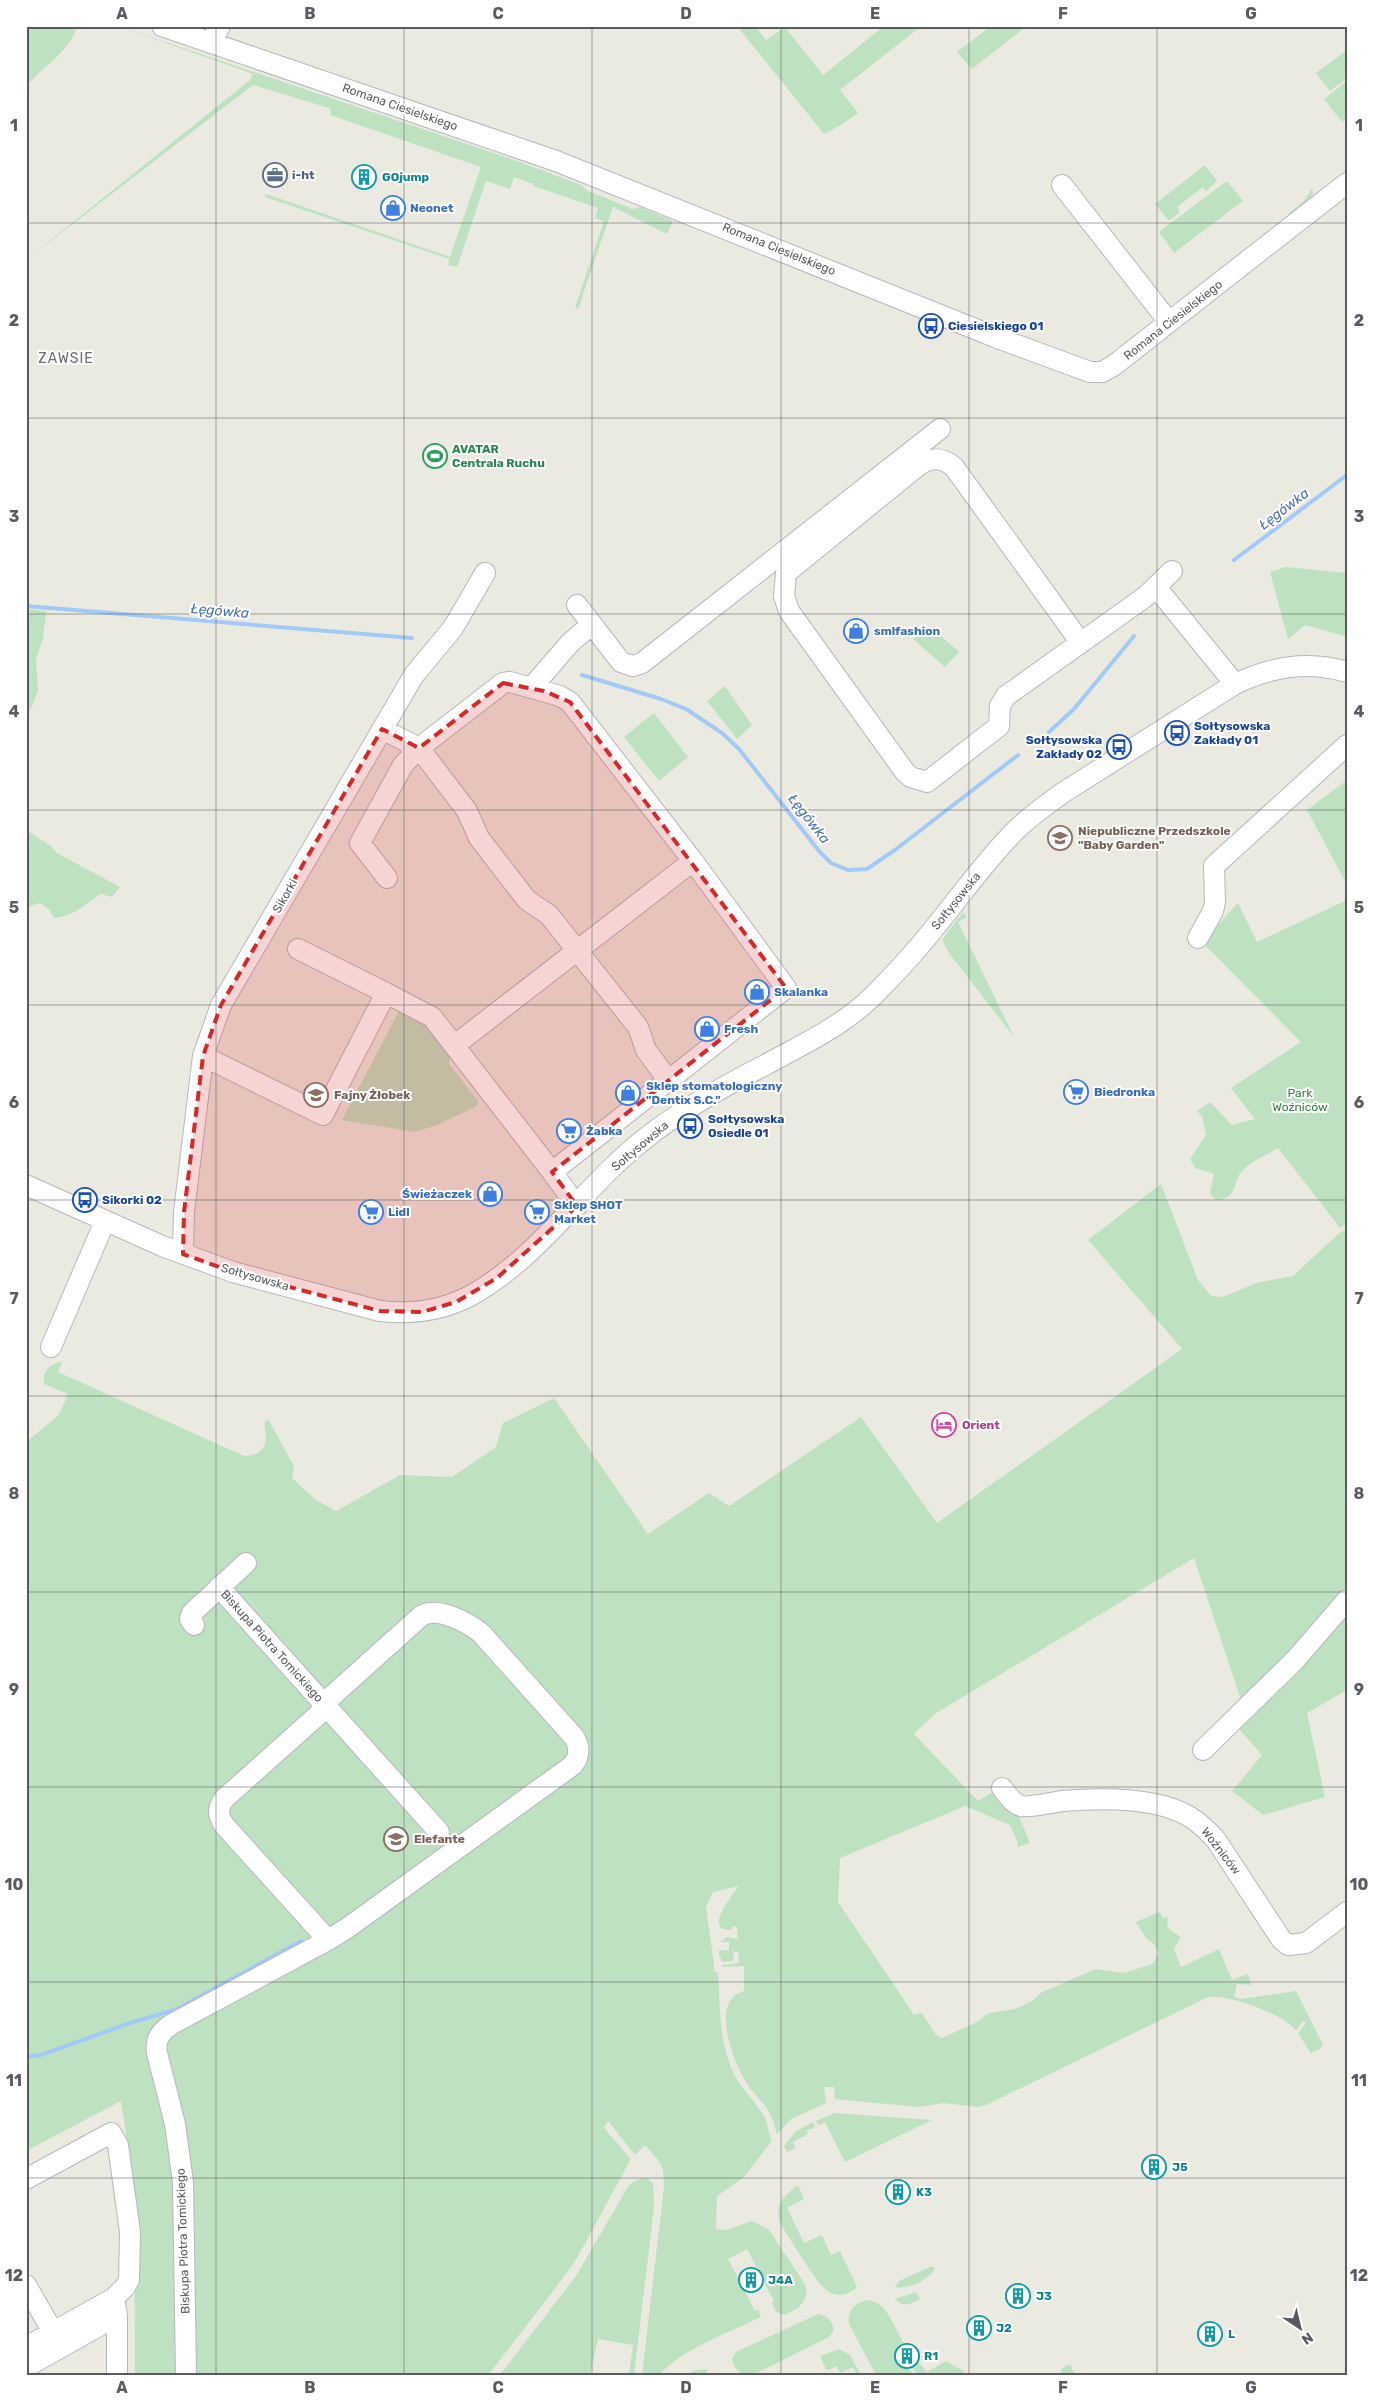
<svg xmlns="http://www.w3.org/2000/svg" width="1373" height="2401" font-family="Rubik,sans-serif">
  <style>
    .green { fill: #bee1c2 }
    .lines { fill: none; stroke-linecap: round; stroke-linejoin: round }
    .stream { stroke: #a3c9f7; stroke-width: 4 }
    .minor-casing { stroke: #b6b7bc; stroke-width: 22 }
    .minor { stroke: #fff; stroke-width: 20 }
    .marked { fill: #d62828; fill-opacity: 0.2; stroke: #d62828; stroke-width: 4; stroke-dasharray: 10 6; stroke-linejoin: round }
    .grid { fill: none; stroke: #595b60; stroke-width: 1; stroke-opacity: 0.55 }
    .labels { text-anchor: middle; dominant-baseline: central; stroke-width: 4; stroke-linejoin: round; paint-order: stroke }
    .street-label { font-size: 12px; fill: #595b60; stroke: #fff }
    .service-label { font-size: 12px; font-weight: bold; fill: #4e5e75; stroke: #fff; text-anchor: start }
    .culture-label { font-size: 12px; font-weight: bold; fill: #0d838f; stroke: #fff; text-anchor: start }
    .shop-label { font-size: 12px; font-weight: bold; fill: #366cbe; stroke: #fff; text-anchor: start }
    .transit-label { font-size: 12px; font-weight: bold; fill: #164399; stroke: #fff; text-anchor: start }
    .leisure-label { font-size: 12px; font-weight: bold; fill: #27864d; stroke: #fff; text-anchor: start }
    .education-label { font-size: 12px; font-weight: bold; fill: #785e54; stroke: #fff; text-anchor: start }
    .park-label { font-size: 12px; fill: #3a7e45; stroke: #fff }
    .hotel-label { font-size: 12px; font-weight: bold; fill: #b23c85; stroke: #fff; text-anchor: start }
    .neighbourhood-label { font-size: 14px; letter-spacing: 1px; fill: #6a6d72; stroke: #fff }
    .water-label { font-size: 14px; font-style: italic; fill: #4972b7; stroke: #fff }
    .neatline { fill: none; stroke: #595b60; stroke-width: 2 }
    .grid-label { font-size: 16px; text-anchor: middle; font-weight: bold; fill: #595b60 }
  </style>
  <rect width="100%" height="100%" fill="#ebeae0"/>
  <!-- green -->
  <path class="green" d="M26,26h51c-5,23 -37,43 -51,61z
    M118,26l402,136 61,23 5,5 47,19 7,-2 33,14 -6,13 -54,-27 -35,102 -3,-1 29,-87 -9,-3 3,-10 -65,-22v-2l-19,-7 -4,12 -24,-8 -29,86 -9,-2 2,-6 -185,-62 1,-3 184,63 31,-90 -151,-52 1,-4 -2,-3 -76,-23 -227,175 224,-180 3,-6z
    M737,26h18l11,14 19,-13 38,48 61,-49h34l1,2 -79,62 18,23 -17,12 -17,9z
    M991,26h36l-55,43 -15,-17z
    M1347,50v28l-17,13 -14,-18z
    M1347,81v37l-5,4 -18,-23z
    M1205,165l12,16 -11,10 -3,-4 -26,20 3,5 -11,9 -14,-17z
    M1227,181l16,20 -69,52 -15,-21z
    M1312,188l1,11 -19,16 -6,-1 16,-13z
    M1286,567l61,6v64l-42,-12 -17,14 -18,-67z
    M26,609l20,2 -3,27 -7,21 2,32 -8,20 -4,2z
    M930,626l29,26 -14,15 -32,-28z
    M725,686l27,39 -15,14 -30,-38z
    M654,713l34,44 -29,24 -35,-44z
    M1347,780v105l-40,-75z
    M26,830l25,16 6,7 63,34 -8,10 -11,-3c-16,10 -27,22 -47,24l-5,-9 -9,-6 -14,4z
    M1347,900v323l-7,5 -62,-80c-11,7 -26,13 -35,22 -13,13 -2,26 -27,31l-6,-8 4,-19 -19,-6 -5,-9 16,-24 -4,-19 -5,-5 13,-9 22,23 23,-6 -24,-31 70,-46 -99,-100 36,-39 19,39z
    M963,912l4,5 -9,5 56,115 -65,-84 -7,-13z
    M400,1009l25,15 25,28 -1,12 29,37 -1,5 -40,19 -22,7 -73,-12z
    M1161,1184l37,96 13,16 12,1 33,-14 37,-7 45,-42 9,-5v461l-40,23 18,84 -62,18 -31,-24 30,-36 -23,-26 58,-55 -11,-14 -44,43 -48,-145 -258,155 -22,21 64,67 18,-11 21,22 13,31 -13,4 1,-4 -8,-18 -45,-19 -125,52 -2,44 75,111 -1,2 10,-2 14,22 6,3 33,-15 14,-10 26,-4 17,-8 10,-9 54,-23 28,4 28,-9 7,-10 -4,-9 -9,-7 -10,-16 24,-10 3,6 5,-2 -1,9 3,5 11,7 -7,12 7,18 38,-18 13,31 16,-6 3,11 -14,-1 -3,13 7,2 55,-8 27,54 -3,4 -9,4 -13,-20 8,-10 -3,-2 -7,9c-16,-17 -65,-35 -88,-33l-222,108 -9,2 -33,-4 -26,4 -83,-8 -1,-12h-10l2,16 -35,16 -14,15c-2,-8 -4,-15 -8,-22 -6,-11 -17,-19 -23,-30 -13,-21 -37,-82 -2,-91v-25l-23,1 2,-2 16,-2 -1,-11h-4l-1,9 -11,1 -4,-11 11,-1v-8h-9l7,-5 11,2 -1,-12 -5,-1v4c-30,2 0,-35 7,-44l-26,6 -7,15 9,65h3c2,36 1,74 18,106 8,14 20,24 28,38 5,8 3,16 8,25l-29,37 -26,18 -1,33 11,1 25,-9 17,9 36,54 2,9 -3,8 -6,7 -13,7 -9,-3 -4,-9 2,-2 -27,-52 -19,10 27,52 3,-1 3,7c-31,15 -79,32 -102,58h-17l22,-188 -1,-17 -4,-9 -14,-16 -10,10 -27,-34 -4,7 27,31 -54,99 -16,23 -73,94h-353l-1,-191 -13,-83 -95,50v-709l33,-27 9,-21 -24,-10c-2,-13 6,-21 18,-22l-4,10 186,84c23,-1 24,-14 20,-33l4,-4 26,47 -2,12 23,21 21,12 64,-36 52,2 44,-30 7,-24 51,-25 94,136 61,-41 20,13 132,-89 76,106 245,-174 -94,-109z
    M834,2113l98,7 -87,42 -20,-40 -6,3 -3,-4z
    M813,2122l2,5 -9,4 2,3 -15,8 2,6 -8,4 -3,-6 12,-15z
    M647,2178l6,6 1,24 -20,167h-5l4,-30 -35,-6 -8,36h-90l76,-99 53,-91 10,-6z
    M798,2185l6,14 -17,9 17,35 18,-8 9,20 9,-4 17,36c-7,7 -18,11 -28,5 -12,-7 -40,-55 -49,-69 -6,-19 4,-27 18,-38z
    M932,2266l3,3c-7,11 -27,21 -40,18l4,-6z
    M916,2292l4,7c-10,5 -16,9 -25,0z
    M867,2300c22,1 27,31 39,46l-9,8 17,21h-38l-27,-51c-2,-13 5,-21 18,-24z
    M818,2314c9,2 14,6 16,16l-5,7 -74,37c-11,2 -21,-2 -23,-15l4,-7z
    M839,2349l11,6 11,20h-4l-4,-8 -13,6 -4,-7 -7,4 -3,-1 -6,-13z
    M917,2360l10,12 19,-11 17,10 2,4h-47l-8,-10z
    M1070,2364l5,11h-13l-1,-6z
    M708,2369l-3,6h-21l13,-5z"/>
  <g class="lines">
    <!-- stream -->
    <path class="stream" d="M1234,560l113,-85
      M26,606l386,32
      M582,675l79,24 25,10 36,24 17,16 80,102 12,12 17,7 19,-1 28,-19 123,-95
      M1049,732l25,-23 60,-73
      M26,2057l15,-2 86,-31 50,-15 124,-68"/>
    <defs>
      <path id="minor" d="M162,26l394,135 439,176 95,35h12l11,-6 234,-183
        M211,43l9,-17
        M1062,185l107,137
        M1156,587l79,97
        M577,605l44,57 12,4 9,-3 298,-234
        M1081,643l-127,-176c-12,-10 -22,-10 -35,-2l-133,108 -2,23 5,15 116,161 6,5 16,5 72,-56 1,-20 6,-10 139,-99 27,-26
        M532,687l38,-44 21,-18
        M382,729l37,19 84,-65 7,-1 50,14 10,6 123,159 93,127 -234,184 25,34
        M387,878l-27,-35 43,-78 16,-17 48,63 12,27 48,62 22,15 89,112 8,23 22,30
        M1198,938l15,-27 2,-9 -1,-36 133,-121
        M298,949l88,44
        M455,1045l238,-184
        M203,1056l120,59 63,-122 46,24 120,155
        M26,1185l136,61 71,26 147,39c35,4 67,-1 97,-19 67,-40 109,-108 170,-155 37,-29 79,-52 120,-73 38,-21 76,-38 107,-69 22,-22 43,-45 62,-69 26,-32 50,-66 79,-95 15,-15 32,-27 49,-39l171,-108c36,-17 72,-24 112,-12
        M183,1254l1,-42 19,-156 18,-51 193,-330 39,-47 32,-55
        M51,1347l54,-126
        M219,1587l220,245
        M194,1625l-4,-6 2,-6 54,-50
        M1203,1750l92,-90 52,-60
        M1002,1788c6,7 10,15 19,18 8,2 32,-4 42,-5 37,-3 94,-4 127,16 10,6 18,14 26,23l65,99 7,6 18,-2 41,-31
        M26,2179l85,-46 7,12 12,87 -1,48 -4,7 -11,11 3,18v59
        M26,2285l27,47
        M26,2347l88,-49
        M26,2367l91,-51
        M186,2375l-3,-193 -8,-58 -18,-71c-2,-14 3,-21 15,-29l156,-84 18,-11 227,-164c7,-9 7,-19 1,-28l-93,-104c-14,-11 -44,-27 -60,-17l-89,80 -14,19 -93,83c-8,10 -8,17 0,28l103,114"/>
    </defs>
    <!-- minor casing -->
    <use href="#minor" class="minor-casing"/>
    <!-- minor -->
    <use href="#minor" class="minor"/>
  </g>
  <!-- marked area -->
  <path class="marked" d="M503,683l41,8 26,11 216,286 -234,184 25,34 -80,72 -41,24 -34,10 -42,-1 -147,-39 -50,-18 1,-42 19,-156 18,-51 161,-276 37,19z"/>
  <!-- grid -->
  <path class="grid" d="M216,26v2349M404,26v2349M592,26v2349M781,26v2349M969,26v2349M1157,26v2349M26,223h1321M26,418h1321M26,614h1321M26,810h1321M26,1005h1321M26,1200h1321M26,1396h1321M26,1592h1321M26,1787h1321M26,1982h1321M26,2178h1321"/>
  <!-- icons -->
  <defs>
    <symbol id="office-ring" viewBox="-11 -11 22 22"><circle r="9.5" fill="#fff" stroke="#5c6f8a" stroke-width="1.5"/><path d="M-6-3h4V-5.5h4V-3h4V5H-6ZM-1-4.5V-3h2v-1.5ZM-6 0V1H6V0Z" fill="#5c6f8a"/></symbol>
    <symbol id="building-ring" viewBox="-11 -11 22 22"><circle r="9.5" fill="#fff" stroke="#0f9aa8" stroke-width="1.5"/><path d="M-4-6H4V6H1V3H-1V6H-4ZM-2.5-4.3h1.7v1.8h-1.7ZM.8-4.3h1.7v1.8H.8ZM-2.5-1h1.7V.8h-1.7ZM.8-1h1.7V.8H.8Z" fill="#0f9aa8"/></symbol>
    <symbol id="shop-ring" viewBox="-11 -11 22 22"><circle r="9.5" fill="#fff" stroke="#3f7fe0" stroke-width="1.5"/><path d="M-5-2.5h2.3a2.7 3.5 0 0 1 5.4 0H5L5.5 6h-11ZM-1.5-2.5h3a1.5 2.3 0 0 0-3 0Z" fill="#3f7fe0"/></symbol>
    <symbol id="bus-ring" viewBox="-11 -11 22 22"><circle r="9.5" fill="#fff" stroke="#1a4fb4" stroke-width="1.5"/><path d="M-5-6H5V4H4V6H2V4H-2V6H-4V4H-5ZM-3.5-4V0h7V-4ZM-3.5 1.2v1.5H-2V1.2ZM2 1.2v1.5H3.5V1.2Z" fill="#1a4fb4"/></symbol>
    <symbol id="stadium-ring" viewBox="-11 -11 22 22"><circle r="9.5" fill="#fff" stroke="#2e9e5b" stroke-width="1.5"/><path d="M0-5a6.5 5 0 1 0 0 10a6.5 5 0 1 0 0-10ZM-3.5-1.8h7v3.6h-7Z" fill="#2e9e5b"/></symbol>
    <symbol id="school-ring" viewBox="-11 -11 22 22"><circle r="9.5" fill="#fff" stroke="#8d6e63" stroke-width="1.5"/><path d="M0-5L7-2L0 1L-7-2ZM-4 1L0 2.5L4 1V4Q0 6-4 4Z" fill="#8d6e63"/></symbol>
    <symbol id="supermarket-ring" viewBox="-11 -11 22 22"><circle r="9.5" fill="#fff" stroke="#3f7fe0" stroke-width="1.5"/><path d="M-6-5.5h2.5l.6 2H6L4.5 2H-2.5L-4.4-4H-6ZM-1.5 3.2a1.3 1.3 0 1 0 .1 0ZM3 3.2a1.3 1.3 0 1 0 .1 0Z" fill="#3f7fe0"/></symbol>
    <symbol id="hotel-ring" viewBox="-11 -11 22 22"><circle r="9.5" fill="#fff" stroke="#d1479c" stroke-width="1.5"/><path d="M-6-4.5h1.5V1H6V5H4.5V3h-9V5H-6ZM-4 0a1.8 1.8 0 1 1 3.6 0ZM.5 0V-2.5h3Q6-2.5 6 0Z" fill="#d1479c"/></symbol>
  </defs>
  <g fill-rule="evenodd">
    <use href="#office-ring" x="261" y="161" width="28" height="28"/>
    <use href="#building-ring" x="350" y="163" width="28" height="28"/>
    <use href="#shop-ring" x="379" y="194" width="28" height="28"/>
    <use href="#bus-ring" x="917" y="312" width="28" height="28"/>
    <use href="#stadium-ring" x="421" y="442" width="28" height="28"/>
    <use href="#shop-ring" x="842" y="617" width="28" height="28"/>
    <use href="#bus-ring" x="1163" y="719" width="28" height="28"/>
    <use href="#bus-ring" x="1105" y="733" width="28" height="28"/>
    <use href="#school-ring" x="1046" y="824" width="28" height="28"/>
    <use href="#shop-ring" x="743" y="978" width="28" height="28"/>
    <use href="#shop-ring" x="693" y="1015" width="28" height="28"/>
    <use href="#supermarket-ring" x="1062" y="1078" width="28" height="28"/>
    <use href="#shop-ring" x="614" y="1079" width="28" height="28"/>
    <use href="#school-ring" x="302" y="1081" width="28" height="28"/>
    <use href="#bus-ring" x="676" y="1112" width="28" height="28"/>
    <use href="#supermarket-ring" x="555" y="1117" width="28" height="28"/>
    <use href="#shop-ring" x="476" y="1180" width="28" height="28"/>
    <use href="#bus-ring" x="71" y="1186" width="28" height="28"/>
    <use href="#supermarket-ring" x="357" y="1198" width="28" height="28"/>
    <use href="#supermarket-ring" x="523" y="1198" width="28" height="28"/>
    <use href="#hotel-ring" x="930" y="1411" width="28" height="28"/>
    <use href="#school-ring" x="382" y="1825" width="28" height="28"/>
    <use href="#building-ring" x="1140" y="2153" width="28" height="28"/>
    <use href="#building-ring" x="884" y="2178" width="28" height="28"/>
    <use href="#building-ring" x="737" y="2266" width="28" height="28"/>
    <use href="#building-ring" x="1004" y="2282" width="28" height="28"/>
    <use href="#building-ring" x="965" y="2314" width="28" height="28"/>
    <use href="#building-ring" x="1196" y="2320" width="28" height="28"/>
    <use href="#building-ring" x="893" y="2342" width="28" height="28"/>
  </g>
  <g class="labels">
    <!-- street labels -->
    <g class="street-label">
      <text transform="translate(400 107) rotate(19)">Romana Ciesielskiego</text>
      <text transform="translate(779 249) rotate(22)">Romana Ciesielskiego</text>
      <text transform="translate(1173 320) rotate(-38)">Romana Ciesielskiego</text>
      <text transform="translate(285 896) rotate(-60)">Sikorki</text>
      <text transform="translate(956 901) rotate(-51)">Sołtysowska</text>
      <text transform="translate(640 1146) rotate(-40)">Sołtysowska</text>
      <text transform="translate(255 1277) rotate(16)">Sołtysowska</text>
      <text transform="translate(272 1646) rotate(48)">Biskupa Piotra Tomickiego</text>
      <text transform="translate(1221 1851) rotate(52)">Woźniców</text>
      <text transform="translate(183 2241) rotate(-92)">Biskupa Piotra Tomickiego</text>
    </g>
    <!-- service labels -->
    <g class="service-label">
      <text x="292" y="175">i-ht</text>
    </g>
    <!-- culture labels -->
    <g class="culture-label">
      <text x="382" y="177">GOjump</text>
      <text x="1172" y="2167">J5</text>
      <text x="916" y="2192">K3</text>
      <text x="768" y="2280">J4A</text>
      <text x="1036" y="2296">J3</text>
      <text x="996" y="2328">J2</text>
      <text x="1228" y="2334">L</text>
      <text x="924" y="2356">R1</text>
    </g>
    <!-- shop labels -->
    <g class="shop-label">
      <text x="410" y="208">Neonet</text>
      <text x="874" y="631">smlfashion</text>
      <text x="774" y="992">Skalanka</text>
      <text x="724" y="1029">Fresh</text>
      <text x="646" y="1086">Sklep stomatologiczny<tspan x="646" dy="14">"Dentix S.C."</tspan></text>
      <text x="1094" y="1092">Biedronka</text>
      <text x="586" y="1131">Żabka</text>
      <text x="472" y="1194" text-anchor="end">Świeżaczek</text>
      <text x="554" y="1205">Sklep SHOT<tspan x="554" dy="14">Market</tspan></text>
      <text x="388" y="1212">Lidl</text>
    </g>
    <!-- transit labels -->
    <g class="transit-label">
      <text x="948" y="326">Ciesielskiego 01</text>
      <text x="1194" y="726">Sołtysowska<tspan x="1194" dy="14">Zakłady 01</tspan></text>
      <text x="1102" y="740" text-anchor="end">Sołtysowska<tspan x="1102" dy="14">Zakłady 02</tspan></text>
      <text x="708" y="1119">Sołtysowska<tspan x="708" dy="14">Osiedle 01</tspan></text>
      <text x="102" y="1200">Sikorki 02</text>
    </g>
    <!-- leisure labels -->
    <g class="leisure-label">
      <text x="452" y="449">AVATAR<tspan x="452" dy="14">Centrala Ruchu</tspan></text>
    </g>
    <!-- education labels -->
    <g class="education-label">
      <text x="1078" y="831">Niepubliczne Przedszkole<tspan x="1078" dy="14">"Baby Garden"</tspan></text>
      <text x="334" y="1095">Fajny Żłobek</text>
      <text x="414" y="1839">Elefante</text>
    </g>
    <!-- park labels -->
    <g class="park-label">
      <text x="1300" y="1093">Park<tspan x="1300" dy="14">Woźniców</tspan></text>
    </g>
    <!-- hotel labels -->
    <g class="hotel-label">
      <text x="962" y="1425">Orient</text>
    </g>
    <!-- neighbourhood labels -->
    <g class="neighbourhood-label">
      <text x="66" y="358">ZAWSIE</text>
    </g>
    <!-- water labels -->
    <g class="water-label">
      <text transform="translate(1284 509) rotate(-37)">Łęgówka</text>
      <text transform="translate(220 611) rotate(5)">Łęgówka</text>
      <text transform="translate(809 819) rotate(52)">Łęgówka</text>
    </g>
  </g>
  <!-- border -->
  <rect width="1373" height="2401" fill="none" stroke="#ffffff" stroke-width="55"/>
  <!-- north arrow -->
  <g transform="translate(1300 2328) rotate(145)" stroke="#ffffff" stroke-width="4" paint-order="stroke">
  <path d="M0-4L9 19L0 12L-9 19Z" fill="#595b60"/>
  <text y="-8" font-size="14" font-weight="bold" text-anchor="middle" fill="#595b60">N</text>
  </g>
  <rect x="28" y="28" width="1318" height="2346" class="neatline"/>
  <g class="grid-label">
    <text x="122" y="19">A</text>
    <text x="310" y="19">B</text>
    <text x="498" y="19">C</text>
    <text x="686" y="19">D</text>
    <text x="875" y="19">E</text>
    <text x="1063" y="19">F</text>
    <text x="1251" y="19">G</text>
    <text x="14" y="131">1</text>
    <text x="1359" y="131">1</text>
    <text x="14" y="326">2</text>
    <text x="1359" y="326">2</text>
    <text x="14" y="522">3</text>
    <text x="1359" y="522">3</text>
    <text x="14" y="717">4</text>
    <text x="1359" y="717">4</text>
    <text x="14" y="913">5</text>
    <text x="1359" y="913">5</text>
    <text x="14" y="1108">6</text>
    <text x="1359" y="1108">6</text>
    <text x="14" y="1304">7</text>
    <text x="1359" y="1304">7</text>
    <text x="14" y="1499">8</text>
    <text x="1359" y="1499">8</text>
    <text x="14" y="1695">9</text>
    <text x="1359" y="1695">9</text>
    <text x="14" y="1890">10</text>
    <text x="1359" y="1890">10</text>
    <text x="14" y="2086">11</text>
    <text x="1359" y="2086">11</text>
    <text x="14" y="2281">12</text>
    <text x="1359" y="2281">12</text>
    <text x="122" y="2393">A</text>
    <text x="310" y="2393">B</text>
    <text x="498" y="2393">C</text>
    <text x="686" y="2393">D</text>
    <text x="875" y="2393">E</text>
    <text x="1063" y="2393">F</text>
    <text x="1251" y="2393">G</text>
  </g>
</svg>
